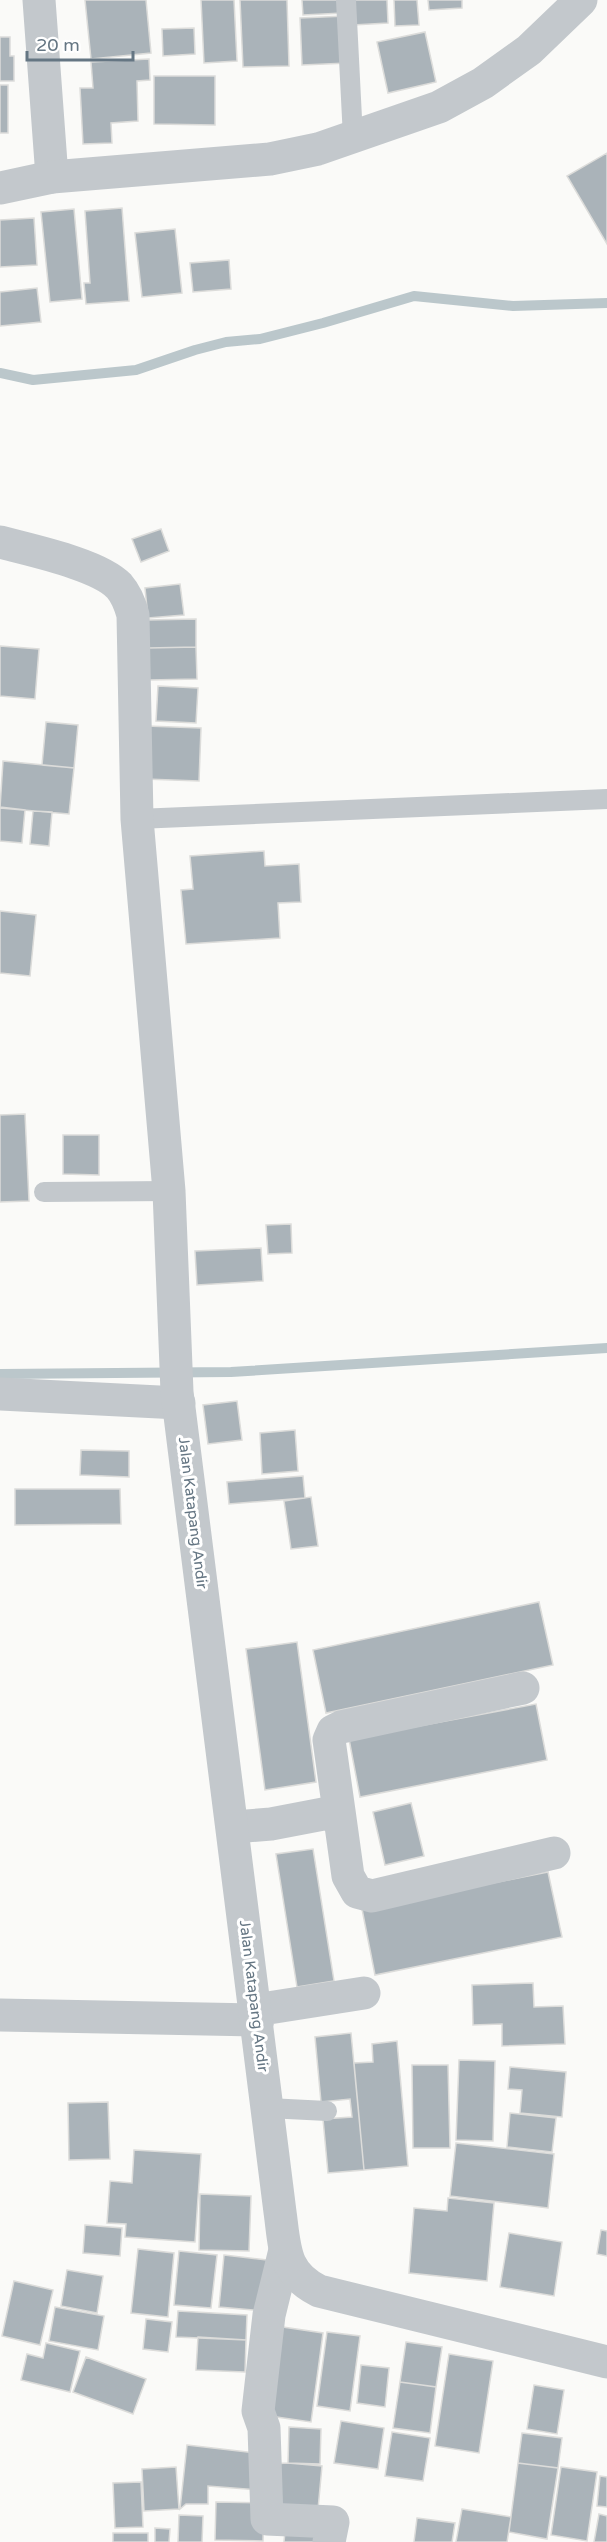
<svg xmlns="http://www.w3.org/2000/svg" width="607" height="2542" font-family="'Varela Round',sans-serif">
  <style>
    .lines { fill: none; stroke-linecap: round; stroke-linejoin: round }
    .stream { stroke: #bbc7cb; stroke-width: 10 }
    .building { fill: #aab3b9; stroke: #dcdcda; stroke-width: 1.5 }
    .service { stroke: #c3c8cc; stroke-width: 20 }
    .minor { stroke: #c3c8cc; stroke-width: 33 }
    .tertiary { stroke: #c3c8cc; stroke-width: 33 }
    .labels { text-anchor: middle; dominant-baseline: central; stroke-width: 6; stroke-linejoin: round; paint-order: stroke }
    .street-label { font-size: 15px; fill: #657683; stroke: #fff }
  </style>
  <rect width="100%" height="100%" fill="#fafaf8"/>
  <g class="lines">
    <!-- stream -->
    <path class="stream" d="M0,373l33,7 103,-10 59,-20 31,-8 34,-3 63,-16 91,-27 99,10 94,-3
      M0,1374l231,-2 376,-24"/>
  </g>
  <!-- building -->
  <path class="building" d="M85,0h61l5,53 -60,6z
    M201,0h33l3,61 -33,2z
    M240,0h47l2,66 -46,1z
    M302,0h40l1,13 -40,2z
    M351,0h36l1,23 -35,2z
    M394,0h23l2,25 -24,1z
    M428,0h34v8l-33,2z
    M346,16l2,47 -46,2 -2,-47z
    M194,28l1,26 -32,2 -1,-27z
    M425,32l11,50 -48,11 -11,-51z
    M0,37h10v19h4v25h-14z
    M149,59l1,21 -13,1 1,40 -27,2 1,20 -29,1 -3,-56h13l-2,-26z
    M154,76h61v49l-61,-1z
    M0,85h8v48h-8z
    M607,153v91l-40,-68z
    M122,208l7,93 -43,3 -2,-21h6l-5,-72z
    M74,209l8,90 -32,3 -9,-90z
    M34,218l3,47 -37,2v-47z
    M175,229l7,64 -40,4 -7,-64z
    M229,260l2,29 -38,3 -3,-29z
    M37,288l4,34 -41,4v-34z
    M161,529l8,22 -28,11 -9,-23z
    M180,584l4,31 -36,3 -3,-30z
    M196,619v28l-48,1v-28z
    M0,646l39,3 -4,50 -35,-3z
    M196,647l1,32 -48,1 -1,-32z
    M158,686l40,2 -2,35 -40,-2z
    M46,722l32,3 -4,43 -32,-3z
    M146,726l55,2 -2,53 -54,-2z
    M3,761l71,7 -5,46 -69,-6z
    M0,807l25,3 -3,33 -22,-2z
    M33,811l19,1 -3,34 -19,-2z
    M264,851l1,15 34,-2 2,38 -23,1 2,35 -94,6 -5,-54 12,-1 -3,-33z
    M0,911l36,4 -6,61 -30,-3z
    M25,1114l4,87 -29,1v-87z
    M63,1135h36v40l-36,-1z
    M291,1224l1,29 -24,1 -2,-29z
    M261,1248l2,33 -66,4 -2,-34z
    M237,1401l5,39 -34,4 -5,-39z
    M295,1430l3,41 -36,3 -2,-41z
    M81,1450l48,1v26l-49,-2z
    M303,1476l2,22 -76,6 -2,-22z
    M15,1489h105l1,35 -106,1z
    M311,1497l7,49 -27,3 -7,-48z
    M539,1602l14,63 -227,48 -13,-63z
    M297,1642l19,140 -51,8 -19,-141z
    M536,1704l11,56 -187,37 -11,-58z
    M411,1803l13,53 -39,9 -12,-53z
    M313,1849l21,132 -37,6 -21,-133z
    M548,1872l14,65 -187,38 -13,-66z
    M533,1983l1,24 29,-1 2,38 -63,2v-22l-29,1 -1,-40z
    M351,2033l13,137 -36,3 -5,-54 29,-2 -2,-18 -29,3 -6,-65z
    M397,2041l11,125 -44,4 -10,-107 19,-1 -1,-18z
    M459,2060l36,1 -2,80 -37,-1z
    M412,2065h36l2,83h-37z
    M510,2067l56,5 -4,45 -42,-4 2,-23 -14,-1z
    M108,2102l2,57 -41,1 -1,-57z
    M510,2113l46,5 -4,34 -45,-5z
    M456,2143l98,11 -6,54 -98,-12z
    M134,2150l67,4 -6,88 -70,-5 1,-13 -19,-1 3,-42 22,2z
    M200,2194l51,2 -2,55 -50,-1z
    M448,2198l46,5 -7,78 -78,-8 5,-65 33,3z
    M85,2225l37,3 -2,28 -37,-3z
    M601,2230l6,1v25l-10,-2z
    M509,2233l53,9 -8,54 -54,-9z
    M138,2249l36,4 -6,64 -37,-4z
    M179,2251l38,4 -6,53 -37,-3z
    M224,2255l43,5 -4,51 -44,-4z
    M67,2270l36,6 -6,37 -36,-7z
    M14,2281l39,9 -13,55 -38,-9z
    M55,2307l49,9 -6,34 -49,-9z
    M178,2311l69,4 -1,25 -70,-3z
    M146,2319l26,3 -4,30 -25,-3z
    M276,2326l47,7 -12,89 -48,-7z
    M327,2332l33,4 -10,75 -33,-5z
    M198,2337l48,3 -1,32 -49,-2z
    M406,2342l36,5 -6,40 -36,-5z
    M46,2343l34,8 -10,41 -49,-12 6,-26 16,4z
    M449,2354l44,7 -14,92 -44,-7z
    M86,2357l60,22 -13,35 -60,-22z
    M361,2365l28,3 -4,39 -28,-4z
    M400,2382l36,5 -6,46 -37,-5z
    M534,2385l30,5 -7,44 -30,-5z
    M341,2421l43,7 -6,41 -44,-6z
    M289,2427l32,2 -1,35 -32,-1z
    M392,2432l38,6 -7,43 -38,-5z
    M522,2433l40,5 -4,30 -40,-5z
    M187,2445l78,9 -5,36 -52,-4v18h-22l-6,5z
    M288,2463l34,3 -5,54 -49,-4 3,-52z
    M518,2463l40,5 -11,71 -38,-7z
    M176,2467l3,42 -35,2 -2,-42z
    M561,2467l36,5 -10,69 -36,-6z
    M600,2476l7,1v30l-10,-1z
    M141,2482l2,45 -28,1 -2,-45z
    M216,2502l48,1 -1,38 -48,-1z
    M462,2509l49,8 -4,25h-51z
    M599,2514l8,2v26h-13z
    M179,2515l24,1 -1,26h-24z
    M417,2518l38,5 -3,19h-38z
    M286,2521l39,21h-41z
    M155,2528l15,1 -1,13h-14z
    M113,2533h35v9h-35z"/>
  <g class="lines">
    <!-- service -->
    <path class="service" d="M346,0l7,138
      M137,819l470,-20
      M44,1192l125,-1
      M268,2108l59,3"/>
    <!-- minor -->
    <path class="minor" d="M39,0l13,177
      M0,1394l179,9
      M339,1811l9,65 9,16 15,4 182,-43
      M233,1827l38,-3 68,-13 -10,-71 4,-9 8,-4 182,-39
      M256,2010l108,-17
      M0,2015l258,5
      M285,2250l-16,65 -11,96 6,17 3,91 66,3 -4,20"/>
    <!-- tertiary -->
    <path class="tertiary" d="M0,188l52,-11 218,-18 48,-10 121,-42 44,-24 46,-33 52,-50
      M0,542c29,8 98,22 119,44 7,8 11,18 14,29l4,204 32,372 8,201 103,820c5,36 3,61 39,79l288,71"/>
  </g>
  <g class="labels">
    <!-- street labels -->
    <g class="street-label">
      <text transform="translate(193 1513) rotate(83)">Jalan Katapang Andir</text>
      <text transform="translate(254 1996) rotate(83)">Jalan Katapang Andir</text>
    </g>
  </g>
  <!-- scale -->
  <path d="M27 51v9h106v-9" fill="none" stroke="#657683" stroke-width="3"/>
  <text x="36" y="51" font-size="18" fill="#657683" stroke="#ffffff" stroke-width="4.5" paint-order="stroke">20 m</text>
</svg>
